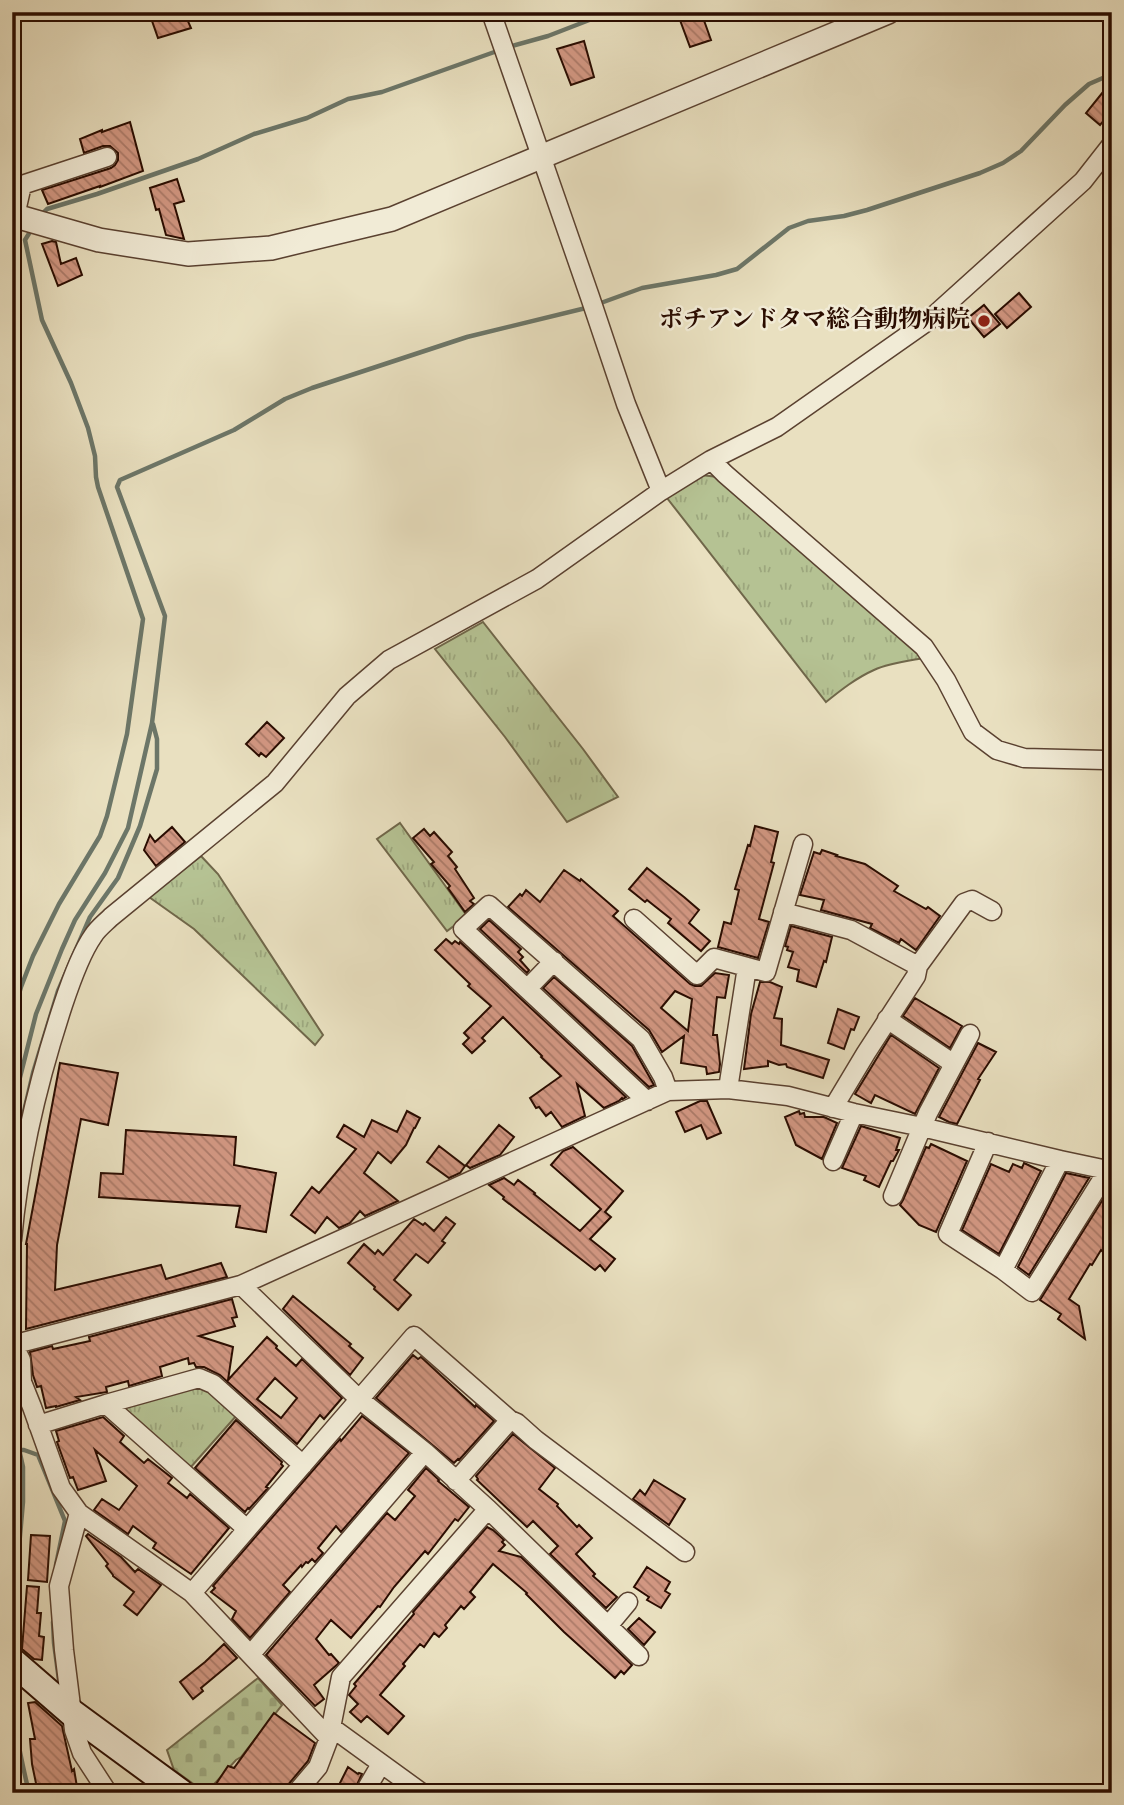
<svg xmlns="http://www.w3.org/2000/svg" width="1124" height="1805" font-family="'Sorts Mill Goudy','Noto Serif JP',serif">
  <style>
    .grass { fill: url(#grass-tufts); stroke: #70674a; stroke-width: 2 }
    .cemetery { fill: url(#cemetery-stones); stroke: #70674a; stroke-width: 2 }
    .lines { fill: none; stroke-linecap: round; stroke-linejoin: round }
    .stream { stroke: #6c7668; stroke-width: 4.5 }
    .building { fill: url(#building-back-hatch); stroke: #2a0c00; stroke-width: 2; fill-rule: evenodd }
    .minor-casing { stroke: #5a4130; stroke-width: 21 }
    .tertiary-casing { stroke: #5a4130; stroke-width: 26 }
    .secondary-casing { stroke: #2a0c00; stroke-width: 30 }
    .minor { stroke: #f1ebd6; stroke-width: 18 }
    .tertiary { stroke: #f1ebd6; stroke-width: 23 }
    .secondary { stroke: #f1ebd6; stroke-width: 26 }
    .poi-dot { fill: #8f2418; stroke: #f1ebd6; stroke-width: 2.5 }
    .labels { text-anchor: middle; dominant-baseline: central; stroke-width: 5; stroke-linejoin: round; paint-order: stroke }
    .poi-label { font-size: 24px; font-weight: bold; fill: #2a0c00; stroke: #f1ebd6; text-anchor: end }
  </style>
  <defs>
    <pattern id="grass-tufts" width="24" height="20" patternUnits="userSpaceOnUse" patternTransform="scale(1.75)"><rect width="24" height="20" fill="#b5c293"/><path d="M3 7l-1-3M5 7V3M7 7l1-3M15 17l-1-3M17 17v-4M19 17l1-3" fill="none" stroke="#9ca67d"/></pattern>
    <pattern id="cemetery-stones" width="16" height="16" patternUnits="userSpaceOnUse" patternTransform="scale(1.75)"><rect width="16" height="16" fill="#b5c293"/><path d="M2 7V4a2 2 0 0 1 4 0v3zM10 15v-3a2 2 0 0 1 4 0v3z" fill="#9ca67d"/></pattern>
    <pattern id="building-back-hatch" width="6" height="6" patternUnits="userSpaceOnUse" patternTransform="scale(1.75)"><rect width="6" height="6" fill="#d29782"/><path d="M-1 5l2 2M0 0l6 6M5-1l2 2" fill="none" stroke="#ab7a68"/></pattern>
  </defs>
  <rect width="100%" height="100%" fill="#e9e0c0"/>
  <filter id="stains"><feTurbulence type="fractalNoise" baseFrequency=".00286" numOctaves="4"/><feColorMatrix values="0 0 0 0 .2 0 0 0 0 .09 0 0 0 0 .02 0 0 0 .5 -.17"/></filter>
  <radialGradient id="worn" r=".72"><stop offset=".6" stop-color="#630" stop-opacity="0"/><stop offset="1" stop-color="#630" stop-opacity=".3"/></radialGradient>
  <!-- grass -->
  <path class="grass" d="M701,475l17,2 206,181c-17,3 -35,5 -50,12 -18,8 -33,20 -48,32l-159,-204z
    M483,622l100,127 35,48 -51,25 -62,-85 -70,-88z
    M400,823l67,93 -20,15 -70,-92z
    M201,856l17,18 105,161 -8,10 -121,-116 -45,-32z
    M203,1386l34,29 -47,53 -65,-57v-7z"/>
  <!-- cemetery -->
  <path class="cemetery" d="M258,1678l24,27 -41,52 -5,3 -30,33 -32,-23 -7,-20z"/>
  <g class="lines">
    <!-- stream -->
    <path class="stream" d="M508,47l40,-11 62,-24
      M42,214l5,-5 50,-15 101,-35 56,-25 53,-16 41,-19 34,-7 118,-42
      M598,304l44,-16 74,-13 21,-6 52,-41 19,-7 36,-5 23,-6 113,-37 23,-10 18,-12 44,-46 24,-21 23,-10
      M12,1019l9,-32 12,-31 26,-52 41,-68 7,-20 20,-82 16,-115 -45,-132 -2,-10 -1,-21 -7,-28 -17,-45 -29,-63 -17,-80 8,-13
      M12,1109l24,-95 26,-65 13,-29 30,-47 23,-45 24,-105 13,-107 -48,-129 3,-7 114,-50 51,-31 27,-11 155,-51 123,-30
      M12,1163l21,-90 25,-82 32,-74 28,-39 22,-52 17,-57v-30l-4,-15
      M12,1418l11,49v35l-8,90v61
      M12,1449l12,1 14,5 27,66 -9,44
      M12,1455l5,19 2,33 -7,51
      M53,1622l1,21 6,45
      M13,1676c-2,40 7,78 16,117
      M12,1750l10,43"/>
  </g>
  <!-- building -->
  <path class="building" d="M166,12h18l7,16 -33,10 -7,-20z
    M677,12h24l10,28 -21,7z
    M584,41l10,36 -23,8 -14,-36z
    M1103,92l9,7v11l-12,15 -14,-12z
    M130,122l13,49 -43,16v-1l-52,18 -6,-14 69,-22 4,-3 3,-5v-7l-8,-7h-7l-19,7 -4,-14 22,-9v2z
    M177,179l7,22 -10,3 10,35 -18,-4 -7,-26 -3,1 -6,-22z
    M52,241l4,1 5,22 15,-6 6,17 -24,11 -16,-42z
    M1019,293l12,14 -24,21 -12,-14z
    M984,305l16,19 -16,13 -16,-19z
    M267,722l17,16 -18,19 -5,-4 -2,3 -13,-12z
    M755,826l23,6 -7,30 3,1 -15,56 10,3 -11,36 -40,-11 6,-25 7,2 8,-34 -4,-1 13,-44 2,1z
    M172,827l13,15 -29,24 -12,-16 6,-15 5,7z
    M424,829l6,7 4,-4 18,20 -4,4 9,11 -2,2 19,29 -4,3 4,3 -9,8 -17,-24 2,-2 -19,-22 3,-2 -21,-24z
    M822,850l15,5 -1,1 29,8 33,22 -4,5 32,18 2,-2 12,9 -24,34 -15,-11 -2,4 -29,-15 2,-4 -51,-14 3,-10 -24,-5 14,-43 6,2z
    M647,868l37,29 15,13 -10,13 21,18 -9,10 -33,-28 3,-4 -24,-19 -2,2 -16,-13z
    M564,870l16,11 1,-2 37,32 -5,5 77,68 5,2h6l14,-13 14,2 -4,23 -8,-1 -4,38h4l3,29 -1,8 -12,2 -1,-7 -25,-4 3,-27 -22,16 -13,-22 -141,-123 12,-13 2,2 4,-6 14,12zM675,991l17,8 -4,32 -27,-23z
    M489,920l32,29 -3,3 5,5 -3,3 9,10 -2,3 -47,-44z
    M791,926l41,11 -6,25 -2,-1 -8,26 -19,-6 2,-11 -11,-3 5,-15 -6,-2 1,-3 -3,-1z
    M446,939l6,5 3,-3 4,3 1,-2 166,155 -3,2 -1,-1 -3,3 -15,7 -27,-24 8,32 -23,11 -11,-15 -5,4 -7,-9 -3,1 -6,-10 31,-22 -20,-19 1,-1 -39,-39 -21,21 3,3 -13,12 -9,-9 6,-6 -5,-5 27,-27 -23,-20 2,-2 -35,-34z
    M554,977l78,69 22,39 -5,2 -106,-99z
    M760,982h10l12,5 -8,31 8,1 -1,26 48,15 -6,18 -36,-11 -1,-3 -7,1 -11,-4v5l-24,3 7,-55z
    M915,998l47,28 -12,22 -47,-32z
    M838,1009l21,8 -5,13 -3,-1 -7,20 -16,-6z
    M891,1035l48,33 -24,46 -40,-19 -4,8 -16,-9z
    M978,1043l18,9 -18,27 2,1 -23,44 -8,-2 -10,-5z
    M60,1063l58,10 -10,52 -27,-6 -24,126 -2,45 106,-25 5,14 55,-16 6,14 -201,52 1,-85h-1z
    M700,1101h7l14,32 -14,6 -6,-14 -16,7 -9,-20z
    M407,1111l13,7 -5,10h-1l-8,17 -15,18 -13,-11 -14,21 34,28 -33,15 -5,-5 -10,12 -11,5 -12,-11 -12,16 -24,-18 21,-28 7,6 37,-44 -19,-12 7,-12 20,12 8,-17 25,12z
    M799,1111l1,3 4,-1 1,4h19l13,6 -15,36 -26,-14 -11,-28z
    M499,1125l15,12 -14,18 -30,13 -4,-3z
    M861,1126l39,12 -4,12h3l-6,11h-2l-12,26 -15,-7 2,-4 -24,-8z
    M126,1130l110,7 -2,28 42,8 -10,59 -30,-5 4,-21 -141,-9 2,-24 22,1z
    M931,1144l36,17 -31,71 -17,-7 -19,-20 3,-5 23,-53 3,1z
    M439,1146l26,20 -5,7 -11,5 -22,-16z
    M573,1147l50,44 -18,21 6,5 -21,22 25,20 -10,12 -5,-6 -5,5 -92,-71 1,-2 -15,-12 15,-7 10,7 4,-5 17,13 -1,1 46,37 21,-22 -50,-44 12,-14z
    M1024,1163l17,8 -42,83 -37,-24 29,-66 18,8 4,-8 9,4z
    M1066,1173l23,5 -60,97 -11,-8z
    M1110,1188h2v49l-9,15 -2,-2 -9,15 -2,-1 -21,35 10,7 6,33 -27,-20 3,-5 -21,-14z
    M446,1217l9,7 -13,17 3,2 -17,20 -12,-9 -22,26 17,15 -13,15 -24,-21 1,-2 -27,-24 16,-19 11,10 3,-4 5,5 31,-36 9,6 2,-2 9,8z
    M293,1296l58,48 -2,2 14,12 -13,17 -67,-66z
    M232,1299l5,18 -5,1 3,8 -36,10 34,11 -5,33 39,-43 10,9 -1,2 20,18 6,-7 40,39 -18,21 -4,-4 -23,29 -77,-69 -16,-8h-8l-2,-4 -5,1 -1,-6 -28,9 2,9 -33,10 -1,-5 -22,6 1,5 -31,5 4,3 -24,7v-1l-10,2 -5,-22 -4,1 -4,-12 -3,-23 22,-6 1,3 37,-8 -1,-4zM275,1378l22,20 -16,20 -24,-19z
    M413,1355l5,4 3,-2 54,50 1,-2 18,16 -35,39 -1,-1 -4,4 -78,-65z
    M362,1416l47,37 -68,79 -5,-6 -18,22 5,5 -8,9 -3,-3 -4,4 -2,-1 -4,5 -1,-2 -18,20 7,7 -40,46 -18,-19 4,-8 -25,-19 4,-4 -2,-2 127,-147 1,2z
    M103,1417l21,19 -4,6 24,21 4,-4 24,19 -4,5 19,15 3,-4 39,34 -38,46 -38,-26 3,-5 -23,-17 -5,8 -34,-24 8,-11 17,11 18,-24 -42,-36 11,31 -28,9 -5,-13 -3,1 -13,-36 2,-1 -3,-10z
    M236,1420l46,42 -1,2 2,2 -17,21 2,1 -19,21 -1,-1 -3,4 -50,-44z
    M513,1434l42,34 -16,21 19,15 -1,2 20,21 2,-2 13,13 -16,16 19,20 -2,2 24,21 -11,11 -56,-54 8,-8 -25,-25 -6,6 -50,-47 1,-1 -2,-3z
    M426,1468l13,12 -1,1 31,26 -11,14 -3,-2 -27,35 -3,-3 -31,36 -14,20 -2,-1 -27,32 -20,-18 -15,19 13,16 2,-1 8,9 -25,22 10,14 -9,7 -49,-51 121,-142 8,7 20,-24 -7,-6z
    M654,1480l31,19 -16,26 -36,-26 7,-9 5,5z
    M487,1527l6,3 11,10 -2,2 3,3 -6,6 22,6 111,108 -8,9 -3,-3 -6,7 -51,-46 -38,-38 1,-1 -34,-29 -23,28 5,5 -11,12 -3,-3 -16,19 2,3 -8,9 -5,-4 -10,14 -4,-3 -17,20 2,2 -25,29 24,21 -16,18 -21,-18 -6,6 -11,-10 8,-8 -9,-9 7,-9 -2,-2 60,-70 -1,-2z
    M88,1534l33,23 14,15 3,-3 23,16 -24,30 -13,-10 10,-13 -21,-16v-1l-7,-9 2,-2 -22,-28z
    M31,1535l19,1 -3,46 -19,-2z
    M647,1567l23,15 -5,9 5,3 -9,14 -14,-8 2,-3 -15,-10z
    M27,1586l12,1 -2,26h4l-2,23 5,1 -2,23 -8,-1 -12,-10z
    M639,1618l16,14 -11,13 -16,-16z
    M224,1644l13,14 -36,30 2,3 -10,8 -13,-17 25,-20z
    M35,1702l27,24 10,45 2,-2 4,24h-40l-6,-29 -2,-25h5l-7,-36z
    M274,1713l41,30 -7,18 -21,25 -2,7h-75l18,-27 6,2z
    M348,1767l10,7 1,-1 3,1 -9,19h-18z"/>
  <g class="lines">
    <defs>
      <path id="minor" d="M491,12l99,285 36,107 35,87
        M15,216l7,-31 85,-28
        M711,460l14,14 199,173 22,33 27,52 24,18 27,8 81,2 7,2
        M783,912l68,18 67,36
        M634,919l63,56 17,-17 33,9 -19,122
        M747,967l19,5 37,-128
        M527,989l27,-28
        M887,1019l67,45 -26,49 -35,83
        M954,1064l16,-30
        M647,1101l-184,-172 26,-24 152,134 22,38 5,14
        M833,1108l33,-55 50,-77 2,-10 46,-63 8,-3 20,11
        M988,1142l-40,92 55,36 29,22 76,-122
        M833,1161l21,-48
        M12,1240c7,-80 26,-159 51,-235 7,-21 18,-52 30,-69 4,-7 12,-13 18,-19l164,-134 72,-87 42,-36 148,-81 124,-88 50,-31 66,-33 151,-106 155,-140 29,-37
        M1003,1270l57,-110
        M241,1285l118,114 66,53 63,57 151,147
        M12,1342l9,18 1,22 10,25 29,81 18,25 113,80 137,145 -11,29 -22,26
        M12,1345l229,-60 427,-194 60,-2 60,7 66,17 68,14 138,33 52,11
        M106,1404l141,125
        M510,1420l7,3 19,17 149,112
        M38,1425l68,-21 93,-26 14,6 90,81
        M79,1513l-20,73 5,64 10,80 8,23 26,40
        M192,1593l222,-257 96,84 -54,61
        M608,1626l20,-24
        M251,1654l174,-202
        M331,1727l91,66
        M329,1738l12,-61 147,-168
        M364,1793l17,-29"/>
      <path id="tertiary" d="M12,215l87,25 89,14 83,-6 121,-29 496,-207"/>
      <path id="secondary" d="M12,1661l60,52 109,80"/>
    </defs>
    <!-- minor casing -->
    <use href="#minor" class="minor-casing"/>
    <!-- tertiary casing -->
    <use href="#tertiary" class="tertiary-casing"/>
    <!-- secondary casing -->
    <use href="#secondary" class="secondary-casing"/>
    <!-- minor -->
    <use href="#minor" class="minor"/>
    <!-- tertiary -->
    <use href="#tertiary" class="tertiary"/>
    <!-- secondary -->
    <use href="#secondary" class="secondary"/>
  </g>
  <!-- markers -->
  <circle class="poi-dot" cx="984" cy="321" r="7"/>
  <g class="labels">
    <!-- poi labels -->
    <g class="poi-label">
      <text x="970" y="321">ポチアンドタマ総合動物病院</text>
    </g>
  </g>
  <!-- margin -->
  <rect width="1124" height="1805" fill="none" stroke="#e9e0c0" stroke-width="42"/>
  <rect x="14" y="14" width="1096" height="1777" fill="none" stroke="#2a0c00" stroke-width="3.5"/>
  <rect x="21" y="21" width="1082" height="1763" fill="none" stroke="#2a0c00" stroke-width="2"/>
  <rect width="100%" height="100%" filter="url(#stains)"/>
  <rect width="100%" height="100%" fill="url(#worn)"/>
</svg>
